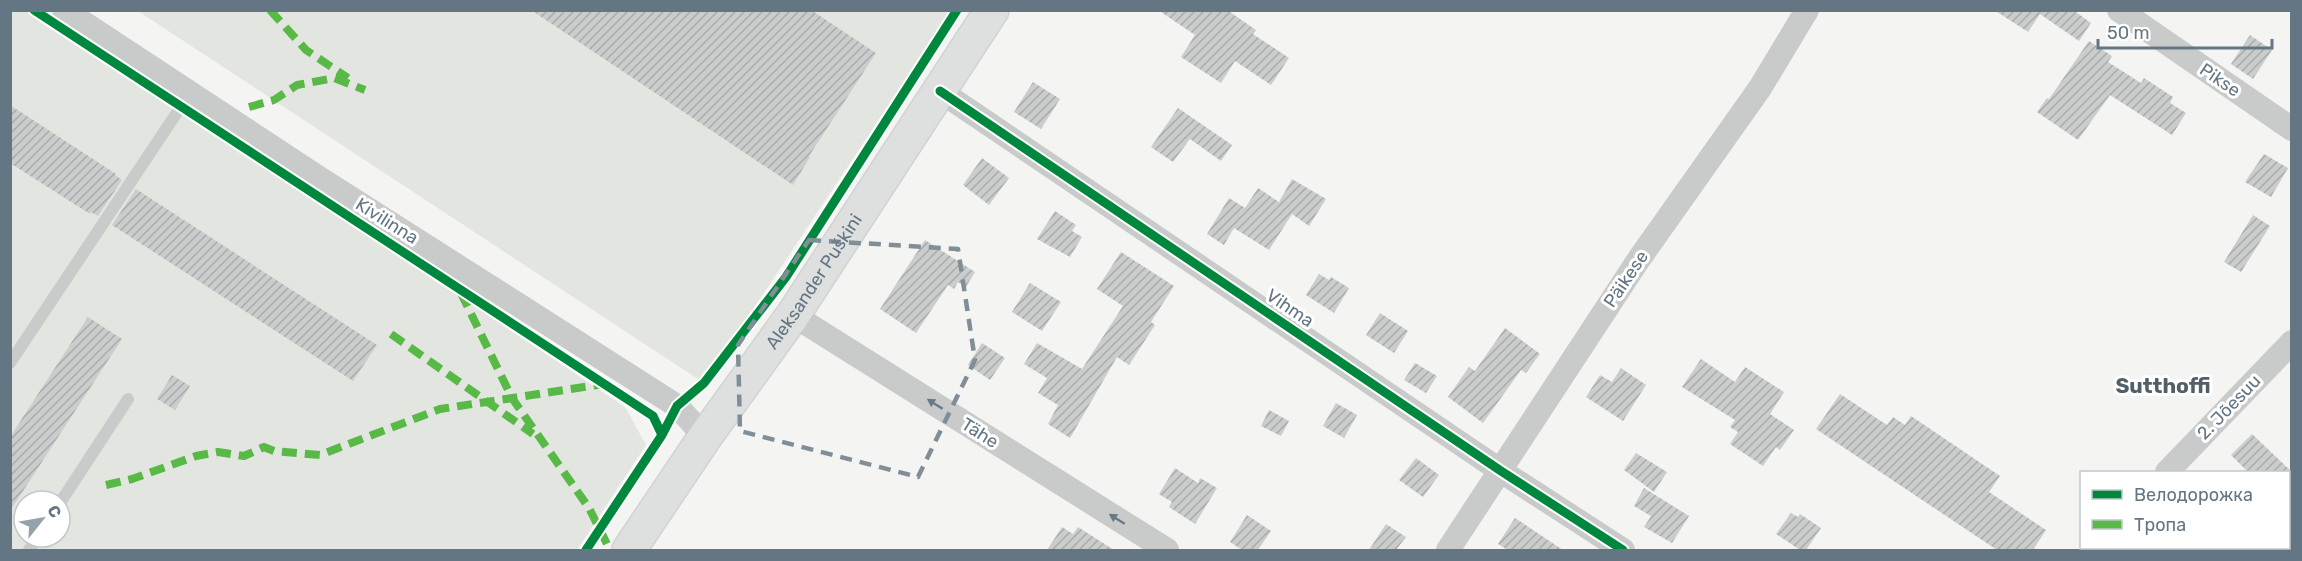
<svg xmlns="http://www.w3.org/2000/svg" width="2302" height="561" font-family="Rubik,sans-serif">
  <style>
    .grass { fill: #e3e6e0; fill-rule: evenodd }
    .building { fill: url(#building-hatch) }
    .lines { fill: none; stroke-linecap: round; stroke-linejoin: round }
    .secondary-casing { stroke: #d1d2d3; stroke-width: 36 }
    .lane { stroke: #c9caca; stroke-width: 12 }
    .street { stroke: #c9caca; stroke-width: 24 }
    .secondary { stroke: #dedfdf; stroke-width: 33 }
    .quiet { stroke: #58b947; stroke-width: 8; stroke-dasharray: 15 8; stroke-linecap: butt }
    .cycleway-casing { stroke: #fff; stroke-width: 13 }
    .cycleway { stroke: #00873e; stroke-width: 9 }
    .oneway { fill: #697a87 }
    .marked { fill: none; stroke: #808e98; stroke-width: 4.5; stroke-dasharray: 12 8; stroke-linejoin: round }
    .labels { text-anchor: middle; dominant-baseline: central; stroke-width: 6; stroke-linejoin: round; paint-order: stroke }
    .street-label { font-size: 18px; fill: #647683; stroke: #fff }
    .quarter-label { font-size: 21px; font-weight: bold; fill: #525f68; stroke: #fff }
  </style>
  <defs>
    <pattern id="building-hatch" width="6" height="6" patternUnits="userSpaceOnUse" patternTransform="scale(1.5)"><rect width="6" height="6" fill="#cbcdcd"/><path d="M-1 1l2-2M0 6l6-6M5 7l2-2" fill="none" stroke="#a8abac"/></pattern>
  </defs>
  <rect width="100%" height="100%" fill="#f4f4f3"/>
  <!-- grass -->
  <path class="grass" d="M10,11h27l588,396 21,38 -69,105h-566zM24,501h36v36h-36z
    M138,11h813l-247,372z"/>
  <!-- building -->
  <path class="building" d="M531,10h280l65,43 -67,103 1,1 -17,28z
    M1158,10h69l29,20 -3,4 36,24 -18,27 -36,-24 -14,22 -40,-26 14,-22z
    M1994,10h79l18,13 -12,18 -39,-27 -12,18z
    M2250,35l22,15 -19,29 -22,-15z
    M2089,41l23,15 -4,6 33,21 3,-5 29,19 -3,6 16,10 -14,22 -62,-40 -32,45 -41,-28 10,-14 2,1z
    M1033,82l27,17 -19,30 -27,-17z
    M10,105l106,69 -1,1 7,5 -24,36 -7,-4 -1,2 -80,-51z
    M1178,108l54,37 -11,16 -31,-22 -17,23 -22,-15z
    M2264,154l24,14 -17,29 -26,-15z
    M982,158l27,20 -20,27 -26,-20z
    M1292,179l34,20 -17,27 -17,-12 -23,36 -35,-22 -10,17 -17,-11 22,-36 16,10 13,-20 21,14z
    M136,189l241,156 -24,36 -241,-156z
    M1055,211l21,14 -4,6 10,6 -12,20 -33,-18z
    M2253,215l17,11 -29,46 -17,-10z
    M925,240l50,32 -9,15 -8,-5 -4,7 -6,-4 -32,48 -36,-24z
    M1121,252l53,34 -23,36 4,3 -26,40 -12,-8 -47,81 -22,-14 10,-19 -20,-12 9,-15 -23,-14 13,-21 45,26 41,-63 -26,-17z
    M1319,274l10,6 2,-3 18,11 -15,25 -28,-18z
    M1030,283l31,19 -19,29 -30,-19z
    M1380,313l28,18 -14,22 -28,-18z
    M88,317l34,22 -112,172v-74z
    M1505,328l35,26 -14,19 -5,-3 -38,53 -35,-26 21,-30 6,4z
    M982,343l23,15 -15,22 -22,-15z
    M1701,359l34,23 10,-15 39,25 -14,22 24,16 -14,20 -4,-3 -13,19 -33,-22 8,-12 -8,-5 5,-7 -53,-33z
    M1415,363l22,13 -11,17 -22,-13z
    M1621,368l25,17 -23,36 -37,-24 14,-22 12,7z
    M172,375l18,11 -15,24 -18,-11z
    M1840,394l47,31 6,-8 12,8 6,-9 89,60 -11,16 57,38 -13,20h-36l-181,-121z
    M1336,403l21,12 -13,23 -21,-12z
    M1269,410l20,11 -8,15 -20,-10z
    M2252,434l40,38h-44l-17,-17z
    M1636,453l31,19 -13,20 -30,-22z
    M1416,458l23,17 -16,22 -24,-17z
    M1175,468l23,15 2,-5 17,10 -22,36 -26,-17 3,-5 -13,-8z
    M1644,488l45,28 -17,27 -28,-16 7,-11 -17,-10z
    M1791,513l7,4 2,-3 21,14 -15,22h-6l-24,-16z
    M1247,515l24,16 -13,19h-16l-12,-8z
    M1515,518l48,32h-55l-10,-6z
    M1386,524l20,13 -10,13h-27z
    M1062,527l11,7 5,-7 36,23h-67z"/>
  <g class="lines">
    <defs>
      <g id="secondary">
        <path id="s1" d="M629,550l76,-113 88,-122 199,-305"/>
      </g>
    </defs>
    <!-- secondary casing -->
    <use href="#secondary" class="secondary-casing"/>
    <!-- lane -->
    <path class="lane" d="M10,363l180,-270
      M60,503l68,-104
      M29,550l9,-13"/>
    <!-- street -->
    <path class="street" d="M64,10l252,166 361,230 28,31
      M2119,10l173,119
      M940,91l561,380 122,79
      M793,315l374,235
      M2167,472l125,-130
      M1448,550l191,-291 121,-171 47,-78
      M2093,550l3,-2"/>
    <!-- secondary -->
    <use href="#secondary" class="secondary"/>
    <!-- quiet -->
    <path class="quiet" d="M102,10v2
      M270,10l36,40 42,28
      M249,107l25,-7 23,-15 37,-7 31,12
      M461,293l51,105 77,110 21,42
      M391,334l142,100
      M106,485l26,-6 64,-23 22,-4 26,4 20,-9 10,4 46,4 120,-46 164,-25"/>
    <defs>
      <path id="cycleway" d="M34,10l619,406 9,19
        M940,91l561,380 122,79
        M586,550l76,-115 15,-29 27,-23 82,-106 171,-267"/>
    </defs>
    <!-- cycleway casing -->
    <use href="#cycleway" class="cycleway-casing"/>
    <!-- cycleway -->
    <use href="#cycleway" class="cycleway"/>
  </g>
  <!-- one-way arrows -->
  <defs><path id="oneway-solid" d="M-6-.8H1V-3.2L6.5 0L1 3.2V.8H-6Z" transform="scale(1.5)"/></defs>
  <g class="oneway">
    <use href="#oneway-solid" transform="translate(935 404) rotate(-148)"/>
    <use href="#oneway-solid" transform="translate(1117 519) rotate(-148)"/>
  </g>
  <!-- marked area -->
  <path class="marked" d="M809,240l149,9 17,111 -57,117 -178,-46 -2,-86z"/>
  <g class="labels">
    <!-- street labels -->
    <g class="street-label">
      <text transform="translate(2220 80) rotate(34)">Pikse</text>
      <text transform="translate(387 221) rotate(32)">Kivilinna</text>
      <text transform="translate(1626 279) rotate(-56)">Päikese</text>
      <text stroke="none"><textPath href="#s1" startOffset="326">Aleksander Puškini</textPath></text>
      <text transform="translate(1290 308) rotate(34)">Vihma</text>
      <text transform="translate(2229 407) rotate(-46)">2. Jõesuu</text>
      <text transform="translate(980 433) rotate(32)">Tähe</text>
    </g>
    <!-- quarter labels -->
    <g class="quarter-label">
      <text x="2163" y="385">Sutthoffi</text>
    </g>
  </g>
  <!-- border -->
  <rect width="2302" height="561" fill="none" stroke="#647683" stroke-width="24"/>
  <!-- legend -->
  <rect x="2080" y="471" width="210" height="78" fill="#ffffff" stroke="#c1c8cd" stroke-width="1.5"/>
  <rect x="2092" y="490" width="30" height="9" fill="#00873e" stroke="#c1c8cd" stroke-width="1.5"/>
  <text x="2134" y="501" font-size="18" fill="#647683">Велодорожка</text>
  <rect x="2092" y="520" width="30" height="9" fill="#58b947" stroke="#c1c8cd" stroke-width="1.5"/>
  <text x="2134" y="531" font-size="18" fill="#647683">Тропа</text>
  <!-- north arrow -->
  <g transform="translate(42 519) rotate(59)"><circle r="28" fill="#ffffff" stroke="#c1c8cd" stroke-width="1.5"/>
  <path d="M0-4.5L10 22L0 15L-10 22Z" fill="#96a2aa"/>
  <text y="-9" font-size="16" font-weight="bold" text-anchor="middle" fill="#647683">С</text>
  </g>
  <!-- scale -->
  <path d="M2098 39v9h174v-9" fill="none" stroke="#647683" stroke-width="3"/>
  <text x="2107" y="39" font-size="18" fill="#647683" stroke="#ffffff" stroke-width="4.5" paint-order="stroke">50 m</text>
</svg>
